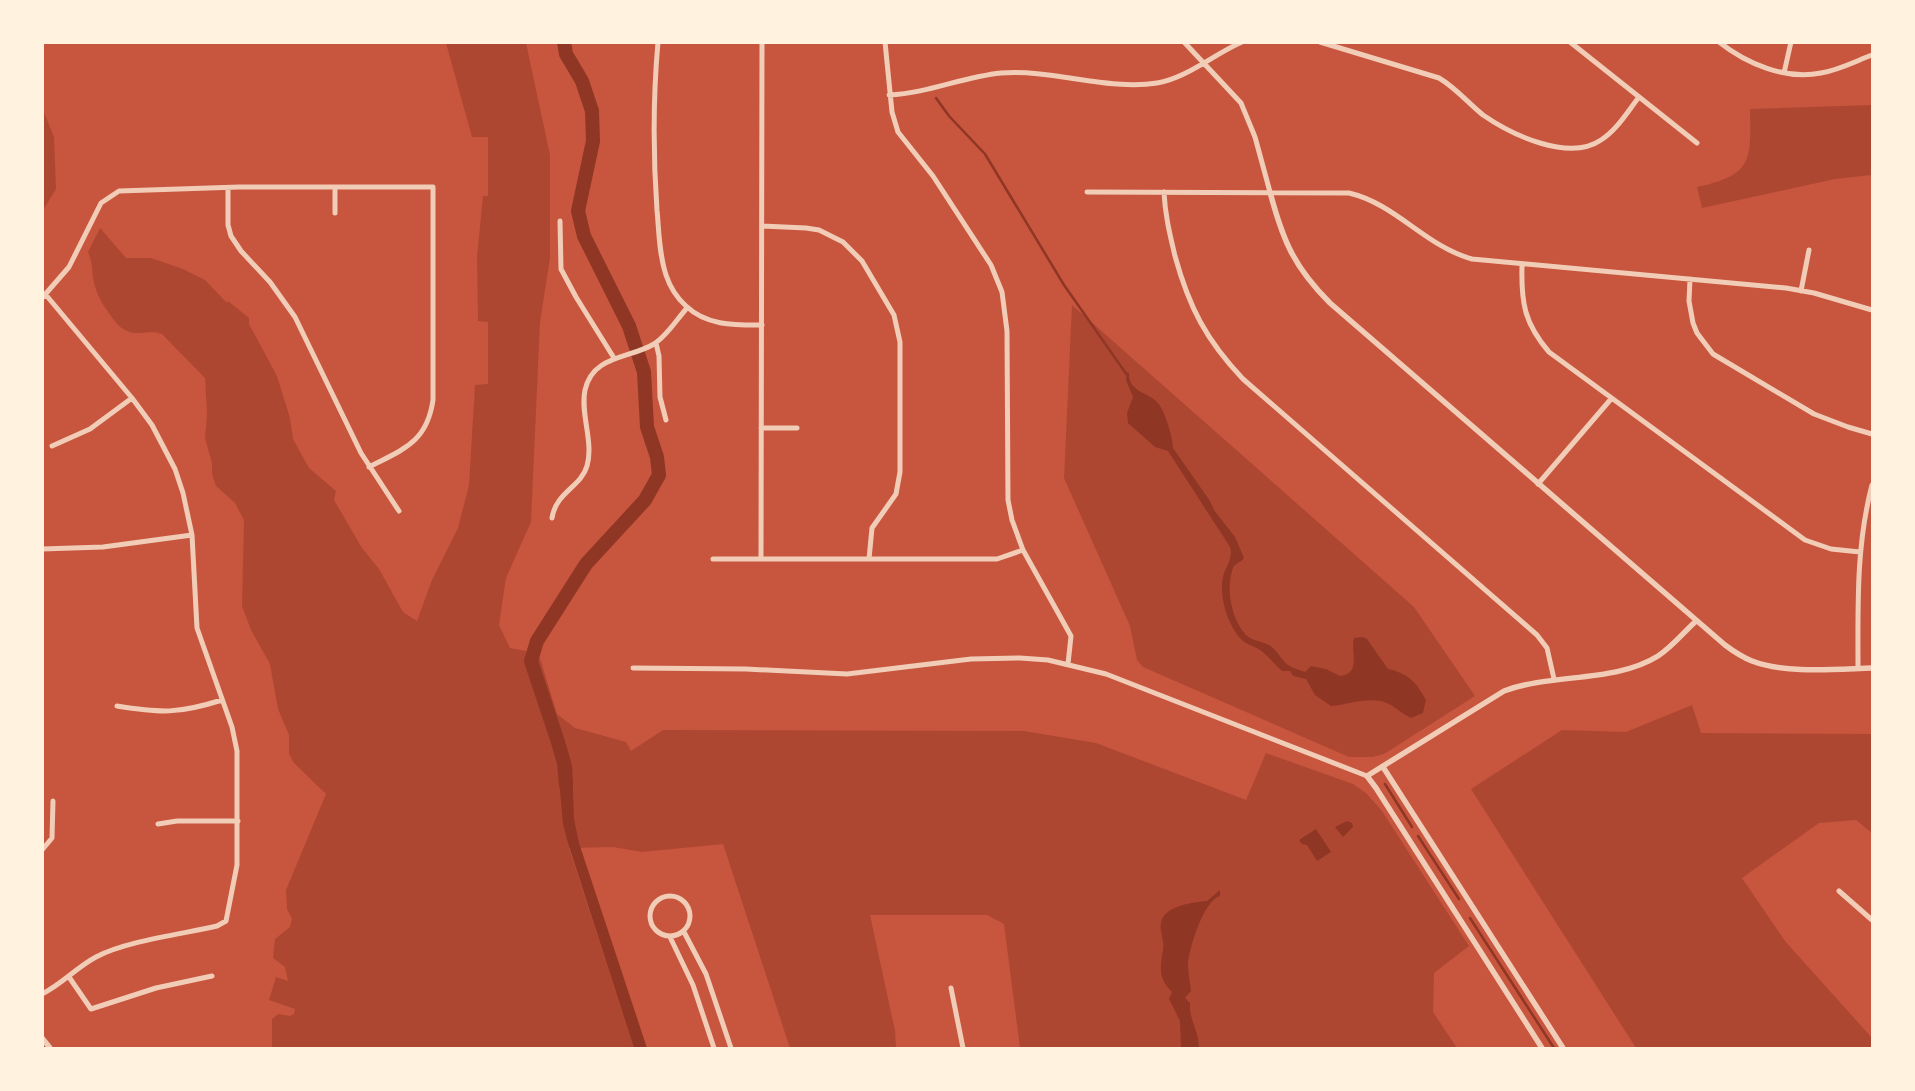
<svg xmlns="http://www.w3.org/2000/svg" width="1915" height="1091" font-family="Merriweather,serif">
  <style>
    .green { fill: #ae4732 }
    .water { fill: #8f3625 }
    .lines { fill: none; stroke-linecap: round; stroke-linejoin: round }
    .stream { stroke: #8f3625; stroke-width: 2.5 }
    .river { stroke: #8f3625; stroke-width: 14 }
    .minor { stroke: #f1ccb7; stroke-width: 5 }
    .tertiary { stroke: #f1ccb7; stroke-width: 5.5 }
  </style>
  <rect width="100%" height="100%" fill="#c8553d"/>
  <!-- green -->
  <path class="green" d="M446,43h80l24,112v103l-10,64 -9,200 -25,56 -7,47 11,23 16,3 14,7 17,56 18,14 51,14 5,9 32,-21 361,1 72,12 150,57 20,-47 87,31 13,9 16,18 87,135 -35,27 -1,39 24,36h-437l-16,-124 -17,-9h-117l25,116 1,17h-106l-67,-204 -81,8 -29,-5 -44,1 65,200h-362v-29l6,-5 12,2 4,-2 1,-5 -26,-9 7,-23 12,4 -3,-14 -12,-9 2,-19 15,-12 2,-8 -5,-10 -1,-19 40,-96 -32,-31 -5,-9v-19l-11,-26 -8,-45 -19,-34 -9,-24 2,-86 -9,-17 -19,-17 -4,-12v-11l-7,-25 2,-24 -2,-36 -43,-44c-13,-5 -24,3 -37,-4 -6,-3 -10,-8 -14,-14 -9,-12 -15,-22 -18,-38 -1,-10 -1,-17 -5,-26l12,-24 26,30h25l32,11 22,11 22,23 1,-2 21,17v6l28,52 13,42 3,21 16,29 27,23 -2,9 28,48 17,21 24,43 14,9 15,-41 26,-52 11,-43 6,-100 13,-1v-62l-10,-1 -1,-64 6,-61h5v-59h-16z
    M1872,105v70l-37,4 -133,29 -5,-21c56,-12 54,-27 53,-78z
    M43,110l11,27 2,52 -13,21z
    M1072,305l342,302 61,89 -91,58 -11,3h-24l-206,-90 -6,-7 -7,-34 -66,-148z
    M1692,705l9,28 171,1v99l-16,-13 -37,3 -77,55 43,63 87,97v10h-236l-165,-259 91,-59 64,2z"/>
  <!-- water -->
  <path class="water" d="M1127,372l2,1c-1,19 19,19 29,30 7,8 15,35 15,45l37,53 4,9 21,27 9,21c-3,5 -9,5 -11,10 -8,22 -1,52 13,67 7,7 20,6 27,13 15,16 8,16 32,24l6,-6 15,3 14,7c22,-2 10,-25 14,-38l9,-1 4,2 21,30c20,4 29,14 38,31l-3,13 -12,5c-9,-4 -15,-11 -24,-15 -19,-7 -38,2 -56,3l-16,-11 -9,-16 -13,-3 -3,-5h-8c-6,-6 -11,-11 -17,-17 -5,-5 -13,-8 -19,-11 -16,-11 -25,-40 -24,-59 0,-14 12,-24 8,-37l-62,-96 -13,-4 -27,-24 -1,-10 6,-16 -7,-17z
    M572,764l2,55 5,24 68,205h-13l-66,-205 -5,-19 -5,-56z
    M1347,821l5,2 1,4 -10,10 -8,-10z
    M1316,829l15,23 -14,9 -10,-16 -5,-1 -3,-4z
    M1220,890v6c-16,4 -31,52 -32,68 0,9 2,18 3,27l-6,7 5,5c-1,18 9,27 9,45h-18l-1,-27 -11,-22 3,-7c-14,-14 -12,-24 -9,-42 2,-10 -4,-18 -2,-27 2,-17 33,-21 46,-22z"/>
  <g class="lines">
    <!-- stream -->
    <path class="stream" d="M936,98l13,18 36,38 79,131 63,90
      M1385,784l27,43
      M1418,836l41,63
      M1470,918l84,130"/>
    <!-- river -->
    <path class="river" d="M564,42l2,12 16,27 10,30 1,30 -15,70 6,25 45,90 15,46 3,55 10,30 2,18 -14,25 -59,64 -49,77 -6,20 27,81 6,21 2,22"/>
    <!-- minor -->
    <path class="minor" d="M658,42c-5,56 -5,112 -1,168 2,21 2,44 9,65 4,12 11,23 20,31 21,20 49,19 76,19
      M885,42l7,70 6,20 35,44 58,89 11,27 5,39 1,169 4,20 11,30 48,86 -3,28
      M1184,42l57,61 14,34 15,55
      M1320,42l119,36c17,10 29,25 44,37 29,20 86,47 118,25 16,-10 27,-29 38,-43
      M1570,42l127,101
      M1719,42c28,22 66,38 102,31 18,-3 35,-12 51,-18
      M1784,73l7,-31
      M889,95c40,-2 73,-18 112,-22 50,-4 109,18 156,10 30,-5 57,-29 85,-41
      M335,187v26
      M228,188v37l3,11 10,15 29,31 25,35 66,136 38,58
      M1087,192l262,1c47,11 76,53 123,66l314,29 28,5 58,17
      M1164,192c1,23 6,43 11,64 14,51 31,84 68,123l294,256 10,13 7,31
      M560,221l1,48 15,28 38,61
      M762,226l44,2 13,2 24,12 19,19 32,54 6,27v130l-4,22 -24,34 -3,31
      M1522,265c-1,37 2,58 27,87l256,188 26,9 29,3
      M1690,279l-1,22 4,22 4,10 16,21 101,60 34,13 24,7
      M1801,291l8,-41
      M42,298l27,-31 32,-64 18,-12 120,-4h194v213c-6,42 -29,49 -64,67
      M656,343l3,13 1,41 6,23
      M761,428h36
      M52,446l38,-17 42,-31
      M1538,484l73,-85
      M552,518c4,-26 29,-31 35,-52 7,-24 -7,-52 -2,-76 8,-35 44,-31 69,-46 13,-8 23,-25 33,-36
      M42,549l61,-2 89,-12
      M713,559h284l26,-9
      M761,559l1,-517
      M633,668l113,1 101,5 124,-15 49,-1 28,2 58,14 261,102
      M1858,668c0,-62 -2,-122 14,-183
      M117,706c44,7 61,8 105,-6
      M158,824l19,-3h61
      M42,850l10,-12 1,-37
      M1839,891l33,29
      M650 916a20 20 0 1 1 40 0a20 20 0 1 1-40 0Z
      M684,932l22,42 25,74
      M670,937l23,48 21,63
      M69,977l22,32 65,-21 56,-12
      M951,988l12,60
      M42,994c20,-10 35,-27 54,-37 30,-16 87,-23 121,-31l9,-5 11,-56v-114l-5,-24 -35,-99 -5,-93 -9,-42 -8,-24 -23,-44 -20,-27 -86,-103"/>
    <!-- tertiary -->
    <path class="tertiary" d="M1270,192c13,49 24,75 60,111l395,342c8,6 17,12 27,16 33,13 85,8 120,7
      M1383,767l180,281
      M42,1038l8,10
      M1542,1048l-166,-260 -9,-12 137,-85c48,-18 111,-8 154,-35 14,-9 25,-23 37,-34"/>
  </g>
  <!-- border -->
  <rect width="1915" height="1091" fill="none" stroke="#fff3e0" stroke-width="88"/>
</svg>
